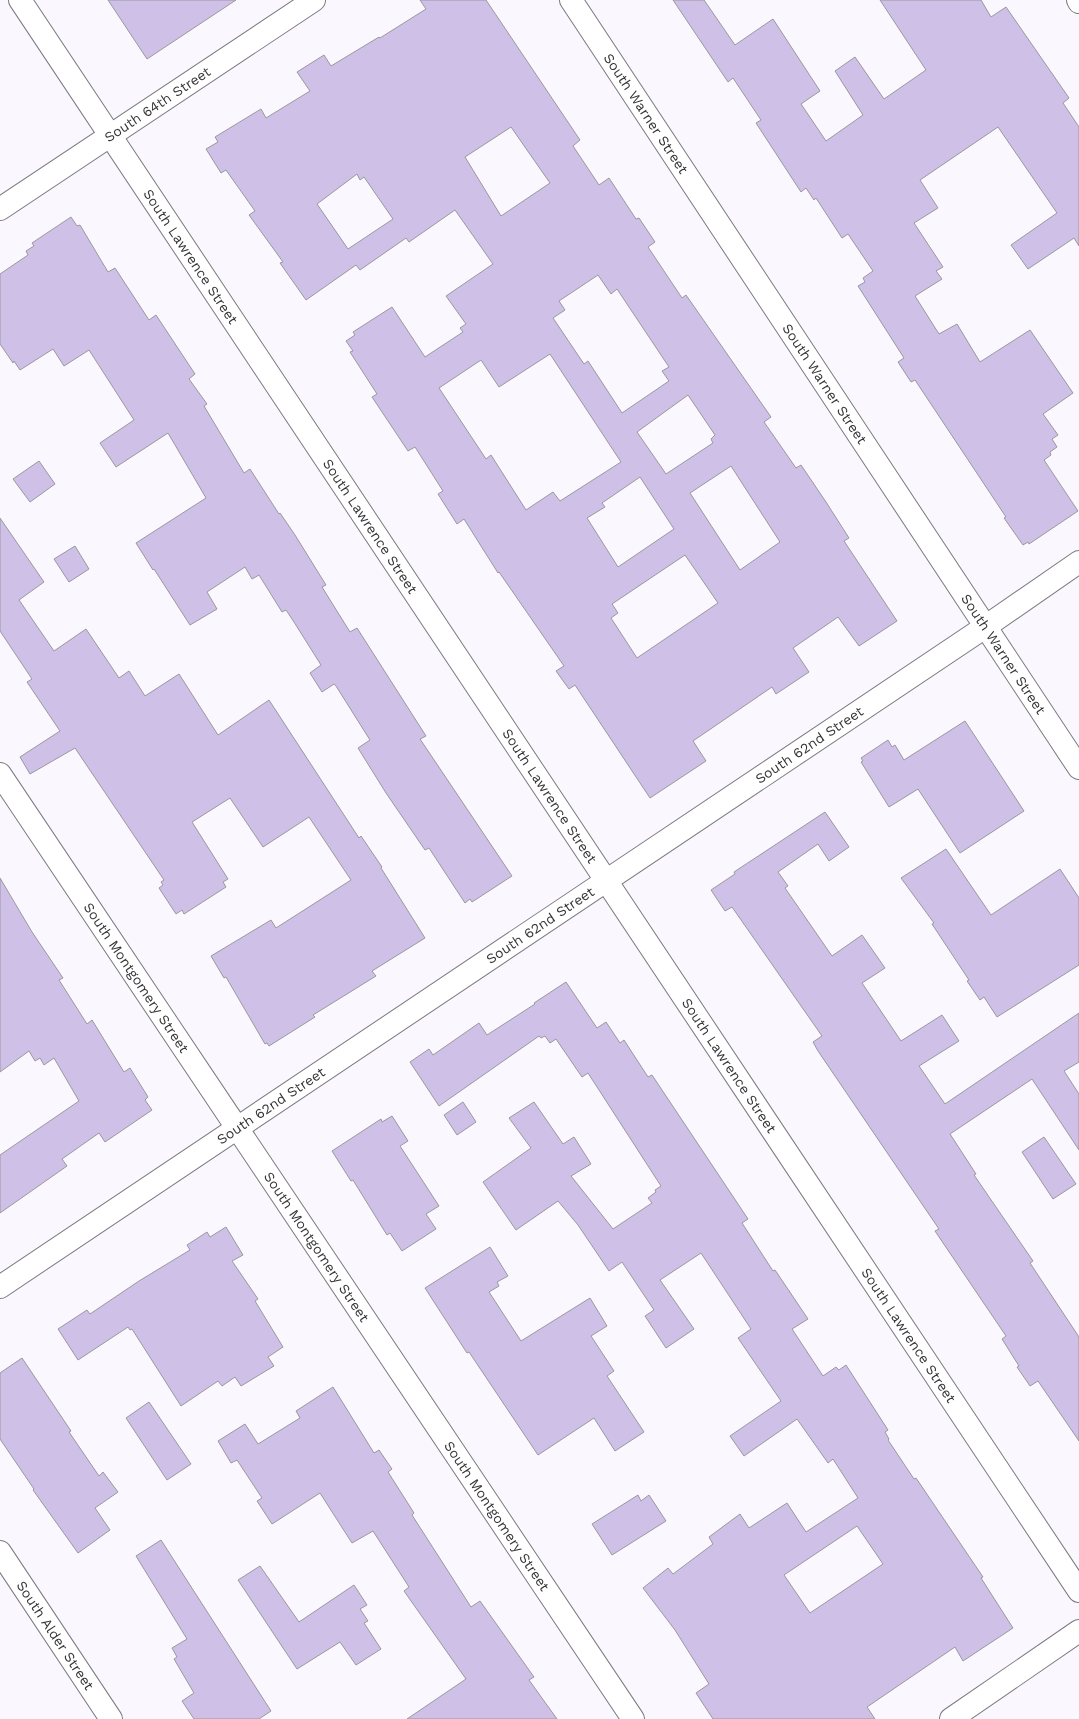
<svg xmlns="http://www.w3.org/2000/svg" width="1079" height="1719" font-family="'Work Sans',sans-serif">
  <style>
    .building { fill: #cfc0e8; stroke: #9a989e; fill-rule: evenodd }
    .lines { fill: none; stroke-linecap: round; stroke-linejoin: round }
    .street-casing { stroke: #7c7a80; stroke-width: 24 }
    .secondary-casing { stroke: #7c7a80; stroke-width: 24 }
    .street { stroke: #fff; stroke-width: 22 }
    .secondary { stroke: #fff; stroke-width: 22 }
    .labels { text-anchor: middle; dominant-baseline: central; stroke-width: 4; stroke-linejoin: round; paint-order: stroke }
    .street-label { font-size: 14px; fill: #353436; stroke: #faf7ff }
  </style>
  <rect width="100%" height="100%" fill="#faf7ff"/>
  <!-- building -->
  <path class="building" d="M108,0h128l-89,59z
    M420,0h66l94,140 -7,6 26,39 10,-7 27,41 3,-1 16,24 -7,5 34,51 4,-3 85,122 -7,5 32,46 5,-3 25,37 23,36 -5,3 53,80 -38,25 -21,-29 -45,31 16,24 -33,22 -4,-7 -79,54 13,20 -56,37 -75,-113 -6,4 -13,-18 8,-5 -65,-94 -1,1 -34,-54 -7,5 -19,-30 5,-3 -28,-44 -7,4 -36,-54 5,-3 -27,-42 3,-1 -7,-10 9,-6 -2,-3 39,-25 33,50 38,-25 -3,-4 6,-4 -20,-28 47,-32 -38,-54 -46,32 -3,-4 -46,32 -4,-5 -50,35 -26,-37 3,-1 -34,-47 6,-4 -29,-41 -5,3 -15,-24 12,-7 -3,-5 46,-28 5,9 44,-27 -13,-19 27,-17 7,11 48,-29 1,1 46,-29zM511,127l39,56 -49,33 -36,-59zM357,174l3,6 4,-3 29,42 -45,30 -31,-45zM598,275l13,19 6,-5 52,78 -7,4 7,10 -47,32 -34,-52 -4,3 -31,-46 12,-8 -6,-9zM550,354l71,108 -61,39 -7,-9 -27,18 -35,-55 -5,4 -47,-71 42,-28 18,27zM688,395l27,40 -4,4 2,4 -47,31 -29,-42zM731,466l49,76 -40,28 -50,-77zM640,477l34,52 -56,38 -31,-49 18,-11 -3,-4zM685,555l33,48 -81,55 -26,-40 7,-5 -6,-9z
    M673,0h31l31,45 38,-26 47,72 -19,13 25,37 37,-26 -28,-44 20,-14 29,42 42,-29 -46,-70h101l10,17 15,-10 63,91 -6,5 16,24v119l-5,-8 -46,31 -17,-24 46,-32 -59,-86 -78,53 18,28 -24,15 29,44 -7,4 6,8 -27,17 24,38 18,-10 23,38 50,-32 43,63 -30,21 15,21 -6,4 5,8 -7,5 1,3 -7,5 34,51 -49,33 -1,-2 -5,3 -19,-27 2,-1 -91,-137 -4,2 -13,-20 6,-4 -46,-72 7,-4 -2,-4 10,-7 -25,-37 -6,4 -26,-40 -2,2 -8,-12 -5,4 -45,-69 5,-3 -28,-42 -5,4z
    M71,217l6,9 3,-1 28,47 7,-4 34,52 7,-5 39,59 -6,5 18,25 -3,2 40,67 6,-4 29,45 1,-1 15,22 31,50 -4,2 28,45 7,-4 69,108 -6,3 92,137 -40,26 -2,-3 -5,4 -36,-55 -4,2 -39,-57 -28,-45 12,-8 -34,-54 -2,-2 -12,8 -12,-19 11,-8 -27,-43 -8,-12 -4,2 -23,-37 -7,4 -7,-12 -38,25 10,17 -27,16 -36,-56 -1,1 -17,-27 70,-45 -38,-65 -52,34 -16,-24 34,-23 -45,-70 -25,16 -11,-17 -33,21 -6,-9 -1,2 -13,-19v-70l28,-19 -2,-4 8,-5 -2,-3z
    M39,461l16,23 -25,18 -17,-23z
    M0,518l44,64 -25,18 35,51 32,-22 33,49 10,-7 16,25 34,-22 39,61 51,-35 90,138 2,-2 21,31 -1,1 44,70 -53,33 4,5 -63,39 2,2 -46,29 -2,-3 -2,1 -39,-67 -2,1 -13,-22 60,-36 5,8 75,-48 -42,-63 -46,30 -33,-49 -38,24 36,57 -5,3 3,5 -42,27 -2,-4 -6,4 -17,-26 4,-3 -2,-3 3,-2 -89,-132 -45,26 -10,-17 40,-26 -33,-49 5,-3 -32,-48z
    M75,546l14,23 -20,13 -15,-23z
    M965,721l59,90 -64,42 -42,-64 -29,18 -28,-45 2,-1 -2,-3 27,-18 4,7 3,-2 9,15z
    M825,812l24,35 -20,14 -11,-17 -40,28 10,14 -3,2 47,68 30,-21 23,33 -23,15 39,58 41,-26 17,26 -40,25 26,38 134,-91v49l-15,9 15,23v56l-47,-71 -82,55 26,40 -2,1 59,86 -3,2 49,74v104l-41,-60 -8,5 -13,-19 2,-1 -17,-27 4,-3 -71,-105 4,-2 -121,-178 -5,-9 9,-6 -90,-129 -7,4 -14,-21 24,-16 -1,-2z
    M946,849l45,66 69,-46 19,29v67l-82,52 -13,-20 -4,3 -13,-19 2,-1 -37,-56 2,-1 -33,-45z
    M0,878l32,54 31,46 -4,2 28,44 5,-4 32,52 6,-4 18,29 -3,3 7,10 -47,32 -6,-9 -37,26 5,7 -67,47v-58l79,-54 -25,-43 -10,7 -4,-7 -5,3 -6,-10 -29,21z
    M566,982l31,46 9,-6 14,21 4,-3 24,37 4,-2 96,144 -6,4 31,48 2,-1 33,49 -16,10 31,47 13,-9 3,3 7,-5 42,65 -3,2 4,7 -1,1 26,39 2,-1 67,99 -2,1 32,50 -50,33 -8,-14 -88,60 8,12h-162l-17,-26 13,-9 -34,-54 -32,-42 25,-20 5,6 40,-30 -4,-7 31,-23 9,14 38,-25 19,29 52,-34 -25,-39 -5,4 -31,-44 -53,37 -14,-20 51,-35 -43,-63 13,-9 -50,-76 -41,27 34,49 -28,19 -21,-32 9,-6 -32,-48 -13,9 -31,-46 -20,-24 -42,29 -33,-48 48,-34 -22,-30 25,-16 29,42 11,-7 17,27 -20,12 42,53 39,-26 -4,-5 8,-6 -1,-2 6,-4 -73,-113 -6,4 -26,-38 -6,4 -5,-7 -4,2 -2,-2 -100,70 -29,-44 19,-13 4,6 46,-32 8,12 48,-31 -1,-1zM857,1526l26,38 -73,49 -26,-38z
    M463,1102l13,20 -19,13 -13,-20z
    M392,1116l16,25 -8,5 39,60 -13,8 10,15 -34,22 -12,-18 -3,2 -34,-55 -2,1 -19,-30 49,-32 1,3z
    M1044,1137l32,47 -23,15 -31,-47z
    M226,1227l17,28 -11,6 26,38 -3,2 28,46 -15,10 6,9 -33,20 -6,-9 -13,9 -4,-5 -37,25 -49,-77 -2,1 -2,-3 -50,33 -20,-31 29,-19 3,4 49,-33 51,-31 -3,-5 20,-13 3,5z
    M490,1247l18,29 -11,6 2,4 -10,6 32,49 69,-43 17,28 -16,10 23,35 -7,5 37,56 -29,19 -21,-33 -56,37 -69,-103 -2,1 -42,-65z
    M22,1358l49,73 -2,1 30,44 4,-4 15,20 -23,16 15,22 -32,23 -45,-63 1,-1 -34,-50v-66z
    M333,1387l41,66 5,-3 13,19 -4,3 26,41 -2,2 59,92 9,-6 54,76 -5,3 28,39h-150l59,-40 -62,-88 5,-4 -36,-56 -21,12 -32,-50 -48,31 -15,-23 5,-3 -25,-38 -6,3 -13,-22 27,-17 13,20 42,-26 -4,-7z
    M149,1402l42,62 -24,16 -41,-62z
    M638,1495l3,6 8,-6 17,26 -54,34 -20,-31z
    M161,1540l110,171 -12,8h-65l-12,-18 12,-8 -20,-34 3,-2 -5,-9 15,-9 -51,-83z
    M260,1566l39,56 55,-37 13,20 -7,4 8,12 -4,2 17,26 -25,16 -16,-23 -43,27 -59,-89z"/>
  <g class="lines">
    <defs>
      <g id="street">
        <path id="s1" d="M20,0l1059,1591"/>
        <path id="s2" d="M571,0l508,768"/>
        <path id="s3" d="M0,209l314,-209"/>
        <path id="s4" d="M0,774l633,945"/>
        <path id="s5" d="M0,1287l985,-660 94,-65"/>
        <path id="s6" d="M0,1552l111,167"/>
        <path d="M951,1719l128,-88"/>
      </g>
      <path id="secondary" d="M1078,0l1,2"/>
    </defs>
    <!-- street casing -->
    <use href="#street" class="street-casing"/>
    <!-- secondary casing -->
    <use href="#secondary" class="secondary-casing"/>
    <!-- street -->
    <use href="#street" class="street"/>
    <!-- secondary -->
    <use href="#secondary" class="secondary"/>
  </g>
  <g class="labels">
    <!-- street labels -->
    <g class="street-label">
      <text stroke="none"><textPath href="#s3" startOffset="189">South 64th Street</textPath></text>
      <text stroke="none"><textPath href="#s2" startOffset="136">South Warner Street</textPath></text>
      <text stroke="none"><textPath href="#s1" startOffset="308">South Lawrence Street</textPath></text>
      <text stroke="none"><textPath href="#s2" startOffset="460">South Warner Street</textPath></text>
      <text stroke="none"><textPath href="#s1" startOffset="632">South Lawrence Street</textPath></text>
      <text stroke="none"><textPath href="#s2" startOffset="784">South Warner Street</textPath></text>
      <text stroke="none"><textPath href="#s5" startOffset="974">South 62nd Street</textPath></text>
      <text stroke="none"><textPath href="#s1" startOffset="956">South Lawrence Street</textPath></text>
      <text stroke="none"><textPath href="#s5" startOffset="650">South 62nd Street</textPath></text>
      <text stroke="none"><textPath href="#s4" startOffset="245">South Montgomery Street</textPath></text>
      <text stroke="none"><textPath href="#s1" startOffset="1280">South Lawrence Street</textPath></text>
      <text stroke="none"><textPath href="#s5" startOffset="326">South 62nd Street</textPath></text>
      <text stroke="none"><textPath href="#s4" startOffset="569">South Montgomery Street</textPath></text>
      <text stroke="none"><textPath href="#s1" startOffset="1604">South Lawrence Street</textPath></text>
      <text stroke="none"><textPath href="#s4" startOffset="893">South Montgomery Street</textPath></text>
      <text stroke="none"><textPath href="#s6" startOffset="100">South Alder Street</textPath></text>
    </g>
  </g>
</svg>
